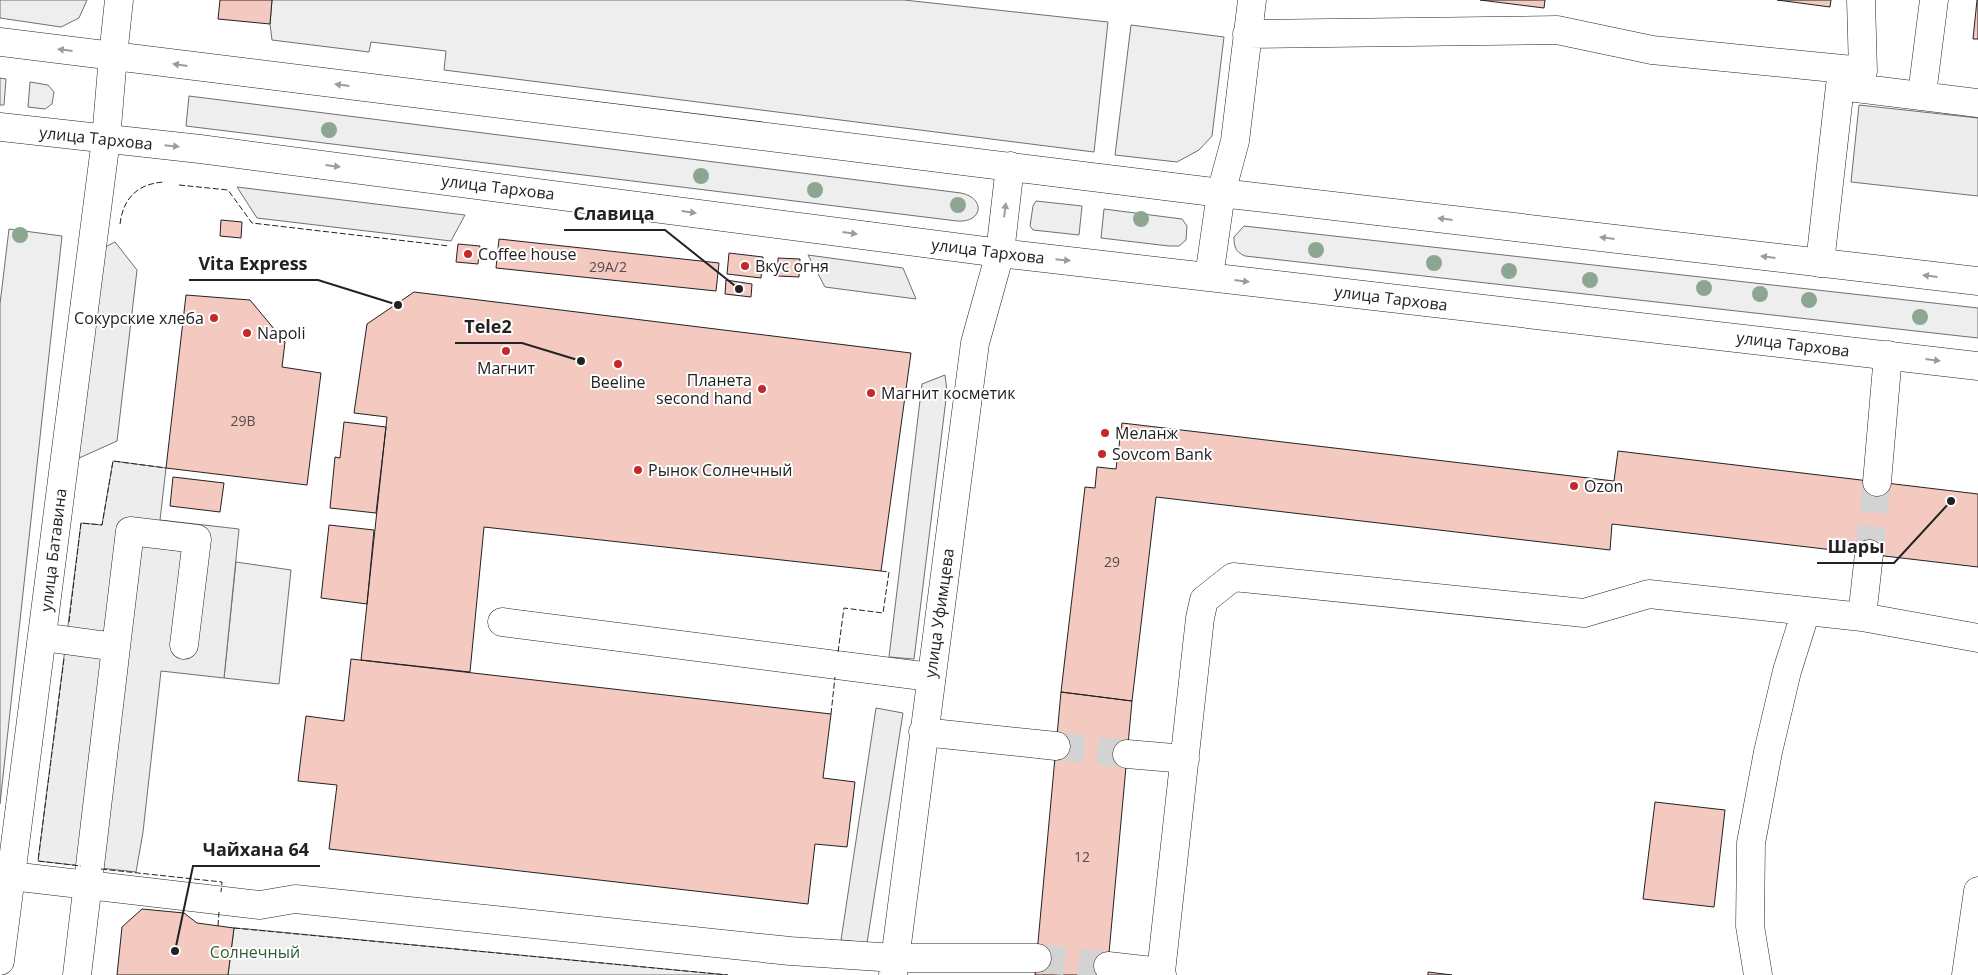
<svg xmlns="http://www.w3.org/2000/svg" width="1978" height="975" font-family="'Open Sans',sans-serif">
  <style>
    .green { fill: #eee; stroke: #6f6f6f }
    .parking { fill: #ededed; stroke: #6f6f6f }
    .building { fill: #f3c9c0; stroke: #222 }
    .lines { fill: none; stroke-linecap: round; stroke-linejoin: round }
    .minor-tunnel { stroke: #d3d3d3; stroke-width: 28; stroke-dasharray: 28 14; stroke-linecap: butt }
    .minor-casing { stroke: #222; stroke-width: 29 }
    .major-casing { stroke: #222; stroke-width: 29 }
    .minor { stroke: #fff; stroke-width: 28 }
    .major { stroke: #fff; stroke-width: 28 }
    .fence { stroke: #222; stroke-width: 1; stroke-dasharray: 6 2.5; stroke-linecap: butt }
    .tree { fill: #8da692 }
    .oneway { fill: #9c9c9c }
    .poi-dot { fill: #c62828; stroke: #fff; stroke-width: 2 }
    .labels { text-anchor: middle; dominant-baseline: central; stroke-width: 4; stroke-linejoin: round; paint-order: stroke }
    .number-label { font-size: 14px; fill: #564c4a }
    .street-label { font-size: 16px; fill: #222; stroke: #fff }
    .poi-label { font-size: 16px; fill: #222; stroke: #fff; text-anchor: start }
    .park-label { font-size: 16px; fill: #2f5e38; stroke: #fff }
    .leader { fill: none; stroke: #222; stroke-width: 2 }
    .callout-dot { fill: #222; stroke: #fff; stroke-width: 2 }
    .callout-label { font-size: 18px; text-anchor: middle; font-weight: bold; fill: #222; stroke: #fff; stroke-width: 4; stroke-linejoin: round; paint-order: stroke }
  </style>
  <rect width="100%" height="100%" fill="#fff"/>
  <!-- green -->
  <path class="green" d="M0,0h87l-8,18 -18,9 -61,-9z
    M272,0h632l204,22 -14,130 -650,-82 2,-19 -75,-9 -2,10 -97,-12 -2,-16z
    M1131,25l93,12 -12,99 -13,14 -22,12 -62,-7z
    M0,78l6,1 -2,26h-4z
    M30,82l18,3 6,7 -2,12 -7,5 -17,-2z
    M189,96l772,97c25,5 22,30 -4,28l-771,-95z
    M1036,201l46,5 -3,29 -46,-5 -3,-4 3,-20z
    M1104,209l78,10 5,7 -1,14 -7,6h-10l-68,-8z
    M1244,226l734,82v30l-733,-82c-10,-4 -11,-10 -11,-19z
    M9,229l53,7 -62,568v-500z
    M236,562l55,8 -12,114 -55,-6z
    M234,928l14,1 480,46h-500z"/>
  <!-- parking -->
  <path class="parking" d="M1859,105l119,13v78l-127,-14z
    M237,187l228,28 -14,26 -194,-23z
    M115,242l22,28 -20,171 -40,18 28,-212z
    M808,255l95,13 13,31 -91,-12z
    M945,375l2,16 -33,268 -25,-2 33,-273z
    M113,461l53,7 -6,52 79,9 -15,149 -63,-7 -18,161 -7,40 -98,-11 43,-338 21,2z
    M876,708l27,5 -36,230 -26,-3z"/>
  <!-- building -->
  <path class="building" d="M220,0h52l-2,24 -52,-5z
    M1480,0h65l-1,8z
    M1777,0h54l-1,7z
    M1977,0h1v39h-5z
    M221,220l21,2 -1,16 -21,-2z
    M499,239l220,24 -3,28 -220,-23z
    M458,244l22,2 -2,18 -22,-2z
    M729,253l34,4 -2,21 -34,-4z
    M778,258l22,1 -1,18 -21,-1z
    M726,280l26,4 -1,13 -26,-3z
    M414,292l497,61 -30,218 -397,-44 -14,145 -109,-12 26,-243 -33,-4 13,-89z
    M186,295l64,5 35,42 -3,25 39,6 -14,112 -141,-17z
    M344,422l42,5 -10,86 -46,-5 5,-51 5,1z
    M1122,423l492,58 4,-30 360,43v73l-366,-43 -2,26 -454,-53 -24,204 -71,-9 24,-205 10,1 2,-21 19,2z
    M173,477l51,6 -4,29 -50,-6z
    M329,525l45,5 -7,74 -46,-6z
    M351,659l480,55 -8,64 32,4 -8,65 -32,-3 -7,60 -479,-55 8,-64 -39,-4 8,-65 38,5z
    M1061,692l71,9 -25,274h-72z
    M1655,802l70,8 -11,97 -71,-8z
    M142,909l42,4 13,10 37,5 -6,47h-111l5,-48z
    M1428,972l24,3h-24z"/>
  <g class="lines">
    <!-- minor-tunnel -->
    <path class="minor-tunnel" d="M1869,554l8,-72
      M1056,746l71,8
      M1037,958l71,8"/>
    <defs>
      <path id="minor" d="M1247,34l310,-4 95,20 211,21
        M113,56l6,-56
        M1840,86l138,17
        M1922,94l12,-94
        M1221,193l14,-52 17,-141
        M1820,263l20,-177 23,-15 -2,-71
        M1877,482l11,-127
        M1862,617l7,-63
        M502,622l428,55
        M42,637l74,10 -39,328
        M116,647l14,-116 67,8 -13,106
        M923,732l133,14
        M1127,754l58,5
        M11,876l249,29 35,-6 495,52 105,7h142
        M0,961l106,-822
        M1108,966l53,6 1,3
        M1161,972l39,-354 4,-18 29,-23 351,36 65,-19 213,23 116,21
        M893,975l82,-632 25,-90
        M1758,975l-8,-49 1,-83 17,-91 19,-81 19,-60
        M1966,975l12,-84"/>
      <path id="major" d="M0,42l1221,151 757,88
        M0,127l200,22 800,104 978,113
        M106,139l7,-83
        M1000,253l10,-87
        M1209,277l12,-84"/>
    </defs>
    <!-- minor casing -->
    <use href="#minor" class="minor-casing"/>
    <!-- major casing -->
    <use href="#major" class="major-casing"/>
    <!-- minor -->
    <use href="#minor" class="minor"/>
    <!-- major -->
    <use href="#major" class="major"/>
    <!-- fence -->
    <path class="fence" d="M179,185l49,5 24,33 197,23
      M120,224c3,-26 18,-41 45,-42
      M69,622l12,-99 21,2 11,-64 53,7
      M838,652l6,-44 39,5 6,-41 -8,-1
      M64,659l-26,202 43,5
      M831,714l4,-37
      M101,869l121,13 -1,10
      M218,926l1,-14
      M234,928l494,47"/>
  </g>
  <!-- trees -->
  <g class="tree">
    <circle cx="329" cy="130" r="8"/>
    <circle cx="701" cy="176" r="8"/>
    <circle cx="815" cy="190" r="8"/>
    <circle cx="958" cy="205" r="8"/>
    <circle cx="1141" cy="219" r="8"/>
    <circle cx="20" cy="235" r="8"/>
    <circle cx="1316" cy="250" r="8"/>
    <circle cx="1434" cy="263" r="8"/>
    <circle cx="1509" cy="271" r="8"/>
    <circle cx="1590" cy="280" r="8"/>
    <circle cx="1704" cy="288" r="8"/>
    <circle cx="1760" cy="294" r="8"/>
    <circle cx="1809" cy="300" r="8"/>
    <circle cx="1920" cy="317" r="8"/>
  </g>
  <!-- one-way arrows -->
  <defs><path id="oneway-solid" d="M-6-.8H1V-3.2L6.5 0L1 3.2V.8H-6Z" transform="scale(1.25)"/></defs>
  <g class="oneway">
    <use href="#oneway-solid" transform="translate(65 50) rotate(-173)"/>
    <use href="#oneway-solid" transform="translate(180 65) rotate(-172)"/>
    <use href="#oneway-solid" transform="translate(342 85) rotate(-173)"/>
    <use href="#oneway-solid" transform="translate(172 146) rotate(6)"/>
    <use href="#oneway-solid" transform="translate(333 166) rotate(7)"/>
    <use href="#oneway-solid" transform="translate(1005 210) rotate(-83)"/>
    <use href="#oneway-solid" transform="translate(689 212) rotate(8)"/>
    <use href="#oneway-solid" transform="translate(1445 219) rotate(-173)"/>
    <use href="#oneway-solid" transform="translate(850 233) rotate(8)"/>
    <use href="#oneway-solid" transform="translate(1607 238) rotate(-173)"/>
    <use href="#oneway-solid" transform="translate(1768 257) rotate(-173)"/>
    <use href="#oneway-solid" transform="translate(1063 260) rotate(6)"/>
    <use href="#oneway-solid" transform="translate(1930 276) rotate(-173)"/>
    <use href="#oneway-solid" transform="translate(1242 281) rotate(7)"/>
    <use href="#oneway-solid" transform="translate(1933 360) rotate(7)"/>
  </g>
  <!-- markers -->
  <g class="poi-dot">
    <circle cx="468" cy="254" r="5"/>
    <circle cx="745" cy="266" r="5"/>
    <circle cx="214" cy="318" r="5"/>
    <circle cx="247" cy="333" r="5"/>
    <circle cx="506" cy="351" r="5"/>
    <circle cx="618" cy="364" r="5"/>
    <circle cx="762" cy="389" r="5"/>
    <circle cx="871" cy="393" r="5"/>
    <circle cx="1105" cy="433" r="5"/>
    <circle cx="1102" cy="454" r="5"/>
    <circle cx="638" cy="470" r="5"/>
    <circle cx="1574" cy="486" r="5"/>
  </g>
  <g class="labels">
    <!-- number labels -->
    <g class="number-label">
      <text x="608" y="266">29А/2</text>
      <text x="243" y="420">29В</text>
      <text x="1112" y="561">29</text>
      <text x="1082" y="856">12</text>
    </g>
    <!-- street labels -->
    <g class="street-label">
      <text transform="translate(96 138) rotate(6)">улица Тархова</text>
      <text transform="translate(498 187) rotate(7)">улица Тархова</text>
      <text transform="translate(988 251) rotate(7)">улица Тархова</text>
      <text transform="translate(1391 298) rotate(7)">улица Тархова</text>
      <text transform="translate(1793 344) rotate(7)">улица Тархова</text>
      <text transform="translate(53 550) rotate(-83)">улица Батавина</text>
      <text transform="translate(939 613) rotate(-82)">улица Уфимцева</text>
    </g>
    <!-- poi labels -->
    <g class="poi-label">
      <text x="478" y="254">Coffee house</text>
      <text x="755" y="266">Вкус огня</text>
      <text x="204" y="318" text-anchor="end">Сокурские хлеба</text>
      <text x="257" y="333">Napoli</text>
      <text x="506" y="368" text-anchor="middle">Магнит</text>
      <text x="752" y="380" text-anchor="end">Планета<tspan x="752" dy="18">second hand</tspan></text>
      <text x="618" y="382" text-anchor="middle">Beeline</text>
      <text x="881" y="393">Магнит косметик</text>
      <text x="1115" y="433">Меланж</text>
      <text x="1112" y="454">Sovcom Bank</text>
      <text x="648" y="470">Рынок Солнечный</text>
      <text x="1584" y="486">Ozon</text>
    </g>
    <!-- park labels -->
    <g class="park-label">
      <text x="255" y="952">Солнечный</text>
    </g>
  </g>
  <!-- callouts -->
  <path class="leader" d="M739 289L665 230H564M398 305L318 280H189M581 361L522 343H455M1951 501L1894 563H1817M175 951L193 866H320"/>
  <g class="callout-dot">
    <circle cx="739" cy="289" r="5"/>
    <circle cx="398" cy="305" r="5"/>
    <circle cx="581" cy="361" r="5"/>
    <circle cx="1951" cy="501" r="5"/>
    <circle cx="175" cy="951" r="5"/>
  </g>
  <g class="callout-label">
    <text x="614" y="220">Славица</text>
    <text x="253" y="270">Vita Express</text>
    <text x="488" y="333">Tele2</text>
    <text x="1856" y="553">Шары</text>
    <text x="256" y="856">Чайхана 64</text>
  </g>
</svg>
